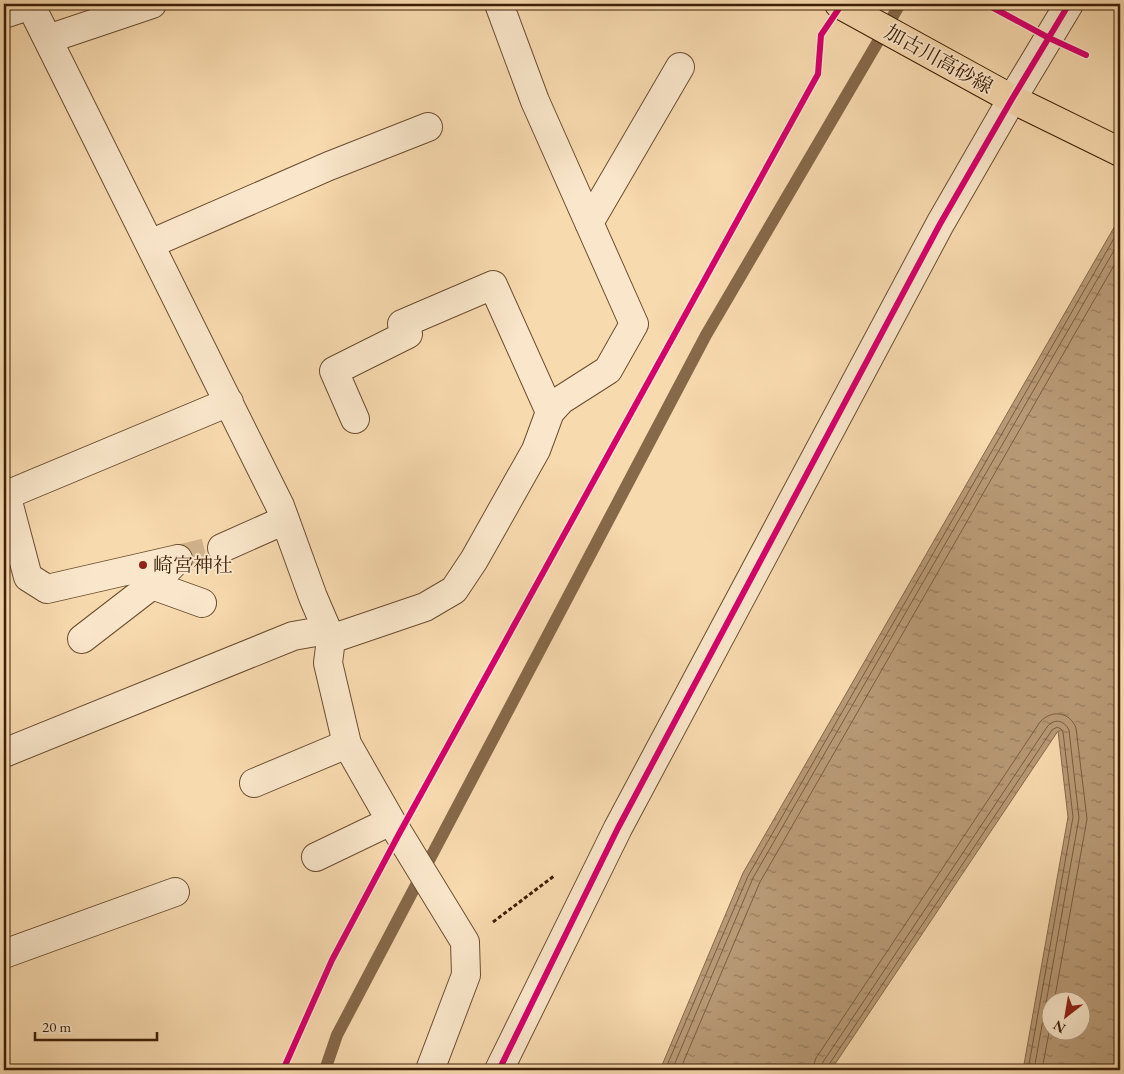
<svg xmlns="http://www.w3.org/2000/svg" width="1124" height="1074" font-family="'EB Garamond','Noto Serif JP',serif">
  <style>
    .water { fill: url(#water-ripples); stroke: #866949; fill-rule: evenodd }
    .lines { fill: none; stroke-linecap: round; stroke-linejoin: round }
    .shore { stroke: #7a5c3e; stroke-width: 1 }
    .stream { stroke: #866949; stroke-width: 12 }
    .minor-tunnel { stroke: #d2b58d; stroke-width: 28; stroke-dasharray: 28 14; stroke-linecap: butt }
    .minor-casing { stroke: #6b4e30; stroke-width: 30 }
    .major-casing { stroke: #3c1f06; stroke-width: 30 }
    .path { stroke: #3c1f06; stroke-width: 3; stroke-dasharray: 4 2.5; stroke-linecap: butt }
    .minor { stroke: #fae7cb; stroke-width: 28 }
    .major { stroke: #f8daaf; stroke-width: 28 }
    .cycleway-casing { stroke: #fae7cb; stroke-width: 9 }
    .cycleway { stroke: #d6006c; stroke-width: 6 }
    .poi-dot { fill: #8f2418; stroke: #fae7cb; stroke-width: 2 }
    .labels { text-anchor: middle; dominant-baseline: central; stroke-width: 4; stroke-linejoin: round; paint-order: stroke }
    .street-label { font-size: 20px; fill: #3c1f06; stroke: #fae7cb }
    .poi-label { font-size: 20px; fill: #3c1f06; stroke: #fae7cb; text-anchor: start }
  </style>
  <defs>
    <pattern id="water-ripples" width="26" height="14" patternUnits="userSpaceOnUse" patternTransform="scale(1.25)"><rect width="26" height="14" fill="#b89a76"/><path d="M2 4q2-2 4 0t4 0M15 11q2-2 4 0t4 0" fill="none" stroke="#977d5f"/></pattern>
  </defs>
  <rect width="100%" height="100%" fill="#f8daaf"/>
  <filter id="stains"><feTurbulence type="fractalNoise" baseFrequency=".004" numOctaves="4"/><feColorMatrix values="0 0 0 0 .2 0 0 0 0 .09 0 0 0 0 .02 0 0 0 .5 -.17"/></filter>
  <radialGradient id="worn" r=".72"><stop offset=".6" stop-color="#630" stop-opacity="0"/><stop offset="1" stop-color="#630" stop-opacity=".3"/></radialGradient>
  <!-- water -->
  <path class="water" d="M1120,217v853h-97l45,-253 -10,-86 -227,339h-171l83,-197zM1052,1002h30v30h-30z"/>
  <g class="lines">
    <!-- shore -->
    <path class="shore" d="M665,1070l83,-194 372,-648
      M672,1070l81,-192 367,-638
      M680,1070l80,-188 360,-627
      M813,1070l1,-6 2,-6 224,-336c12,-13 30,-10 36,6l11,91 -33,183
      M821,1070l2,-8 224,-335c7,-9 17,-7 22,3l10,88 -45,252
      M827,1070l1,-4 224,-336 5,-3 4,2 2,3 10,85 -45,253
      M1042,1070l10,-54"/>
    <!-- stream -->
    <path class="stream" d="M325,1070l12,-35 369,-700 194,-331"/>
    <!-- minor-tunnel -->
    <path class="minor-tunnel" d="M178,559l44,-11"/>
    <defs>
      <path id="minor" d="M30,4l250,502 33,91 18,42 -3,24 19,81 44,77 74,121 1,33 -36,95
        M4,14l27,-9
        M48,39l104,-35
        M589,223l91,-156
        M150,244l179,-78 99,-39
        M355,419l-21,-48 74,-37 -6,-10 91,-39 57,127
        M6,494l22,83 19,12 131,-30
        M4,496l225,-94
        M222,548l63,-28
        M152,585l50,18
        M82,639l70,-54 26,-26
        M331,639l94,-32 29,-17 20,-30 62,-110 14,-38 11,-12 47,-30 26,-46 -99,-223 -36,-97
        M4,753l289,-117 34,-6
        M254,783l93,-39
        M316,857l75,-36
        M4,954l171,-62
        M499,1070l119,-242 322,-604 72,-125 57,-95"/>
      <path id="major" d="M839,4l173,95 108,53"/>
    </defs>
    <!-- minor casing -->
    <use href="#minor" class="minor-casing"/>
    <!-- major casing -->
    <use href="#major" class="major-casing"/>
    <!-- path -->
    <path class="path" d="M419,797l399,-723 3,-39
      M493,922l61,-46
      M283,1070l49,-110 47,-90"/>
    <!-- minor -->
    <use href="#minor" class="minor"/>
    <!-- major -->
    <use href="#major" class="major"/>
    <defs>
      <path id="cycleway" d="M986,4l63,34 37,17
        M283,1070l49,-110 67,-126 419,-760 3,-39 21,-31
        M499,1070l119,-242 322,-604 72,-125 57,-95"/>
    </defs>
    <!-- cycleway casing -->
    <use href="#cycleway" class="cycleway-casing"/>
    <!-- cycleway -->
    <use href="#cycleway" class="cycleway"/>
  </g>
  <!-- markers -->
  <circle class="poi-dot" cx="143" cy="565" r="5"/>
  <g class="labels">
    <!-- street labels -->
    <g class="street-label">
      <text transform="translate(939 59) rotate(29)">加古川高砂線</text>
    </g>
    <!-- poi labels -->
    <g class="poi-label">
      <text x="153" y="565">崎宮神社</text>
    </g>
  </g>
  <!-- margin -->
  <rect width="1124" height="1074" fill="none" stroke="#f8daaf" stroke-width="20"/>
  <rect x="5" y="5" width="1114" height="1064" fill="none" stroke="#3c1f06" stroke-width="2.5"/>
  <rect x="10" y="10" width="1104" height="1054" fill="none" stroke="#3c1f06"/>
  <!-- north arrow -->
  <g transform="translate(1066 1016) rotate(211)"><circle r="24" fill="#fae7cb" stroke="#ae977c"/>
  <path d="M0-4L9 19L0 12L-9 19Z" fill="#8f2418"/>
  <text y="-8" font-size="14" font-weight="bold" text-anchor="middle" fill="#3c1f06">N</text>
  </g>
  <!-- scale -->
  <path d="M35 1032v8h122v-8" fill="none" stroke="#3c1f06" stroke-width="2.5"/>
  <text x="42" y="1032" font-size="15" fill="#3c1f06" stroke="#fae7cb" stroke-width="4" paint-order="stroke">20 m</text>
  <rect width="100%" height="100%" filter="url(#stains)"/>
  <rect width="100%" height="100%" fill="url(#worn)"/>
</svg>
